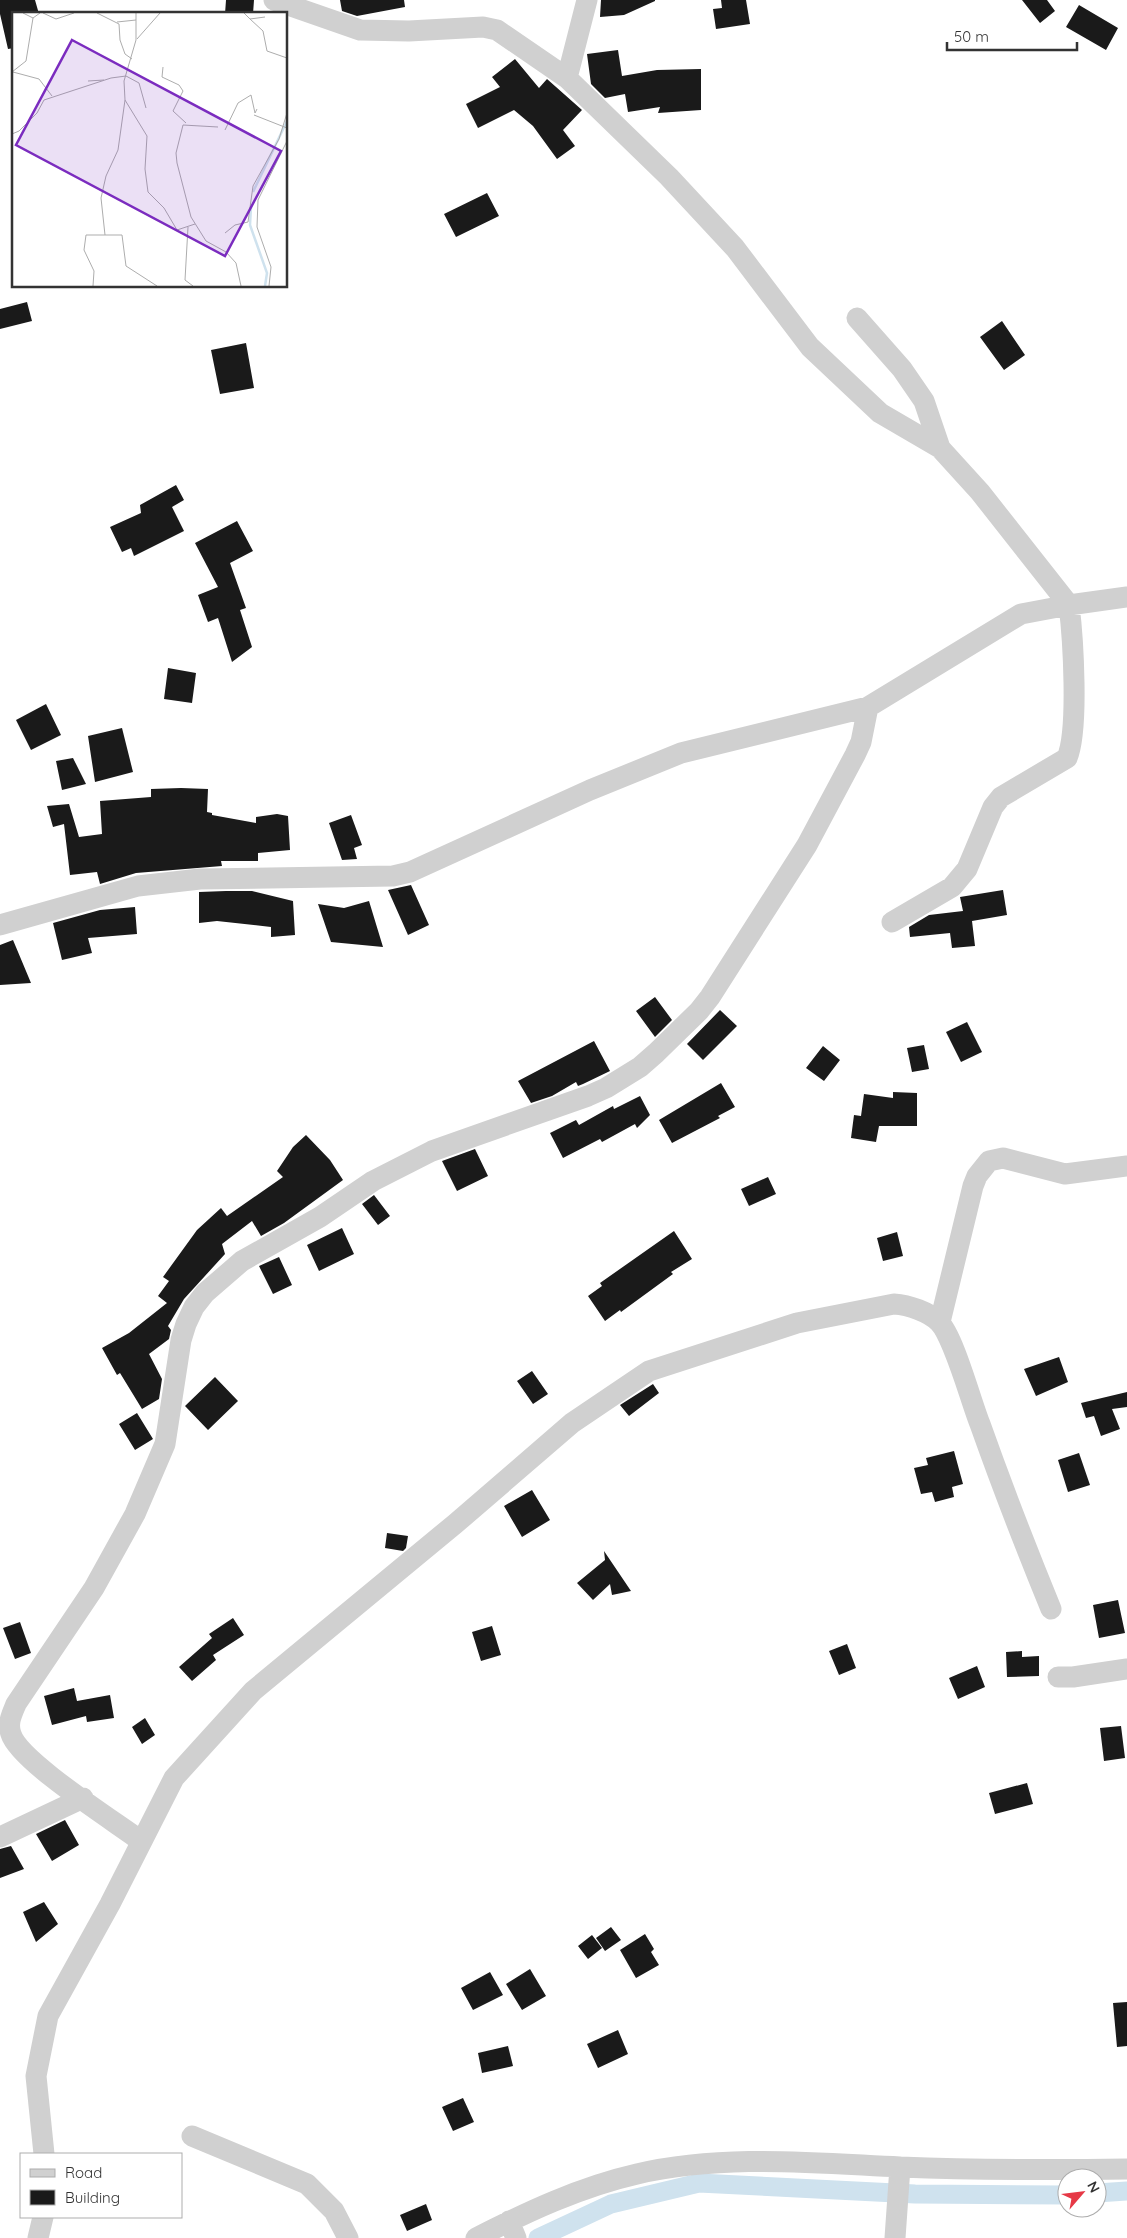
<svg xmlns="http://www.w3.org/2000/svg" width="1127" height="2238" font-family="Quicksand,sans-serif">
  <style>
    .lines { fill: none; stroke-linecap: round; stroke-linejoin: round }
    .canal { stroke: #cfe2ee; stroke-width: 19 }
    .building { fill: #1a1a1a }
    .minor { stroke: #d0d0d0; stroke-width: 21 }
    .inset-river { fill: none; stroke: #cfe2ee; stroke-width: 2.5 }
    .inset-road { fill: none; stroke: #adadad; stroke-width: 1 }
    .view { fill: #7b2cbf; fill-opacity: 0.15; stroke: #7b2cbf; stroke-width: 2.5 }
    .inset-edge { fill: none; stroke: #333; stroke-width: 2.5 }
  </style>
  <rect width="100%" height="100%" fill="#fff"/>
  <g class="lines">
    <!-- canal -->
    <path class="canal" d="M1097,2193l30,-2
      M538,2238l73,-34 88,-21 216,11 152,1"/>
  </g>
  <!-- building -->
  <path class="building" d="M0,0h35l4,14h-25v34l-6,1 -8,-35z
    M226,0h28l-1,14h-28z
    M340,0h64l1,7 -48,9 -15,-5z
    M601,0h54v1l-31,14 -24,2z
    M721,0h25l4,24 -34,5 -3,-20 9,-1z
    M1022,0h25l8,11 -15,12z
    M1079,5l39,23 -12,22 -40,-23z
    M618,50l4,26 35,-6 44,-1v41l-43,3 2,-6 -32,5 -3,-18 -20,4 -14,-14 -4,-30z
    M515,59l24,29 8,-9 35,31 -19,20 12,16 -18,13 -24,-33 -19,-16 -36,18 -12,-24 34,-17 -8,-10z
    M487,193l12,23 -43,21 -12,-23z
    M27,302l5,19 -32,8v-20z
    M1002,321l23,34 -21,15 -24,-33z
    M246,343l8,45 -34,6 -9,-44z
    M176,485l8,15 -12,7 12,24 -50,25 -3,-8 -9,4 -12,-25 31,-14 -1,-8z
    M237,521l16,30 -23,12 16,45 -6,2 12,37 -20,15 -14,-44 -10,4 -10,-27 20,-8 -23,-44z
    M168,668l28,5 -4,30 -28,-4z
    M46,704l15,31 -30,15 -15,-30z
    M122,728l11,44 -38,10 -7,-46z
    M73,758l13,26 -24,6 -6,-29z
    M181,788l27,1 -1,23 5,1v2l44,8v-6l21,-3 11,2 2,34 -32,3v8h-37l1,5 -86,7 -36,11 -3,-12 -27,3 -6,-51 -11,3 -6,-21 22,-2 10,33 23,-3 -2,-33 51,-4v-8z
    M351,815l11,30 -8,3 3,11 -15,1 -13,-37z
    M411,885l18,40 -21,10 -20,-45z
    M1003,890l4,25 -35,6 3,25 -23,2 -2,-15 -40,4 -1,-10 20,-12 34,-4 -3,-14z
    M226,891h26l41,10 2,34 -24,2v-10l-54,-6 -18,2v-31z
    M369,901l14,46 -52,-5 -13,-38 26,4z
    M135,907l2,27 -49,4 4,15 -30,7 -9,-37 47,-13z
    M13,940l18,43 -31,2v-40z
    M655,997l17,23 -17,17 -19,-26z
    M720,1010l17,16 -34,34 -16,-16z
    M967,1022l15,30 -21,10 -15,-30z
    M594,1041l16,30 -27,13 -5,2 -2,-4 -24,14 -21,7 -13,-22z
    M924,1045l5,24 -17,3 -5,-24z
    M823,1046l17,14 -16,21 -18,-13z
    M721,1083l14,24 -17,9 2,2 -48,25 -13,-23z
    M893,1092l24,1v33h-38l-3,16 -25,-4 3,-23 7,1 3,-22 29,4z
    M640,1096l10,19 -13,13 -2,-4 -33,18 -2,-3 -37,19 -13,-25 26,-13 3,5 34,-19 1,3z
    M306,1135l24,25 13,20 -59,43 -23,13 -9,-15 -30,23 3,10 -41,45 -16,27 3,4 -2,9 -20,15 13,25 -3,20 -17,10 -22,-36 -3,2 -15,-27 27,-15 38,-30 -9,-7 11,-15 -6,-4 34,-47 24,-22 6,8 56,-39 -6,-6 16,-24z
    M475,1149l13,27 -31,15 -15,-30z
    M768,1177l8,17 -27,12 -8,-17z
    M374,1195l16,21 -12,9 -16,-21z
    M342,1228l12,26 -35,17 -12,-26z
    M674,1231l18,28 -21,13 2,2 -52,38 -1,-2 -15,11 -17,-25 14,-10 -2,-3z
    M897,1232l6,24 -20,5 -6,-23z
    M279,1257l13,28 -19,9 -14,-28z
    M1059,1357l9,25 -32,14 -12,-27z
    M532,1371l16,23 -15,10 -16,-23z
    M215,1377l23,24 -30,29 -23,-24z
    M653,1384l6,9 -30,23 -9,-11z
    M1127,1392v15l-15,2 8,20 -19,7 -7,-20 -8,2 -5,-15z
    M137,1413l16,26 -18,11 -16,-26z
    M954,1451l9,33 -11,3 2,10 -19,5 -3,-10 -11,2 -7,-26 14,-3 -2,-7z
    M1079,1453l11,32 -22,7 -10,-32z
    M532,1490l18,30 -28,17 -18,-31z
    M387,1533l21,3 -2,12 -3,3 -18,-3z
    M604,1551l27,40 -19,4 -2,-11 -17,16 -16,-17 28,-23z
    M1118,1600l7,33 -26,5 -6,-33z
    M233,1618l11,17 -31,20 3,5 -24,21 -13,-14 33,-29 -3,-4z
    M20,1622l11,31 -16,6 -12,-31z
    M492,1626l9,29 -20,6 -9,-29z
    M847,1644l9,24 -17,7 -10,-24z
    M1022,1651v6l17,-1v20l-32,1 -1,-25z
    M977,1666l8,21 -27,12 -9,-21z
    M74,1688l3,13 33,-6 4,23 -27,4 -1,-6 -34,9 -8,-29z
    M145,1718l10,17 -13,9 -10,-17z
    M1121,1726l4,32 -21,3 -4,-33z
    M1027,1783l6,21 -38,10 -6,-21z
    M65,1820l14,25 -27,16 -16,-27z
    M11,1846l13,23 -24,9v-29z
    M44,1902l14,22 -22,18 -13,-30z
    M611,1927l10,13 -16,11 -9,-13z
    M645,1934l9,15 -3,3 8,13 -23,13 -16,-28z
    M592,1935l10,13 -14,11 -10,-13z
    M530,1969l16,27 -24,14 -16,-26z
    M490,1972l13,23 -30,15 -12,-22z
    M1127,2002v44l-10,1 -4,-44z
    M618,2030l10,24 -30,14 -11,-24z
    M508,2046l5,20 -31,7 -4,-20z
    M463,2098l11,24 -21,9 -11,-24z
    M426,2204l6,16 -25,11 -7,-16z"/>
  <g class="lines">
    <!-- minor -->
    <path class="minor" d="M274,0l86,30 49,1 74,-4 14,3 70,48 102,99 66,71 75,99 70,66 60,35 40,44 89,113c4,32 10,125 -2,153l-66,39 -8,10 -26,62 -15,18 -60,35
      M567,78l20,-78
      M857,318l45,51 22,32 16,47
      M0,925l138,-39 62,-7 193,-3 17,-4 180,-82 91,-37 187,-46 153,-93 48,-9 58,-8
      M940,1322l33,-136 4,-10 12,-15 14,-3 62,16 62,-8
      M1058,1677h15l54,-8
      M0,1837l83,-39
      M141,1841c-27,-20 -122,-80 -130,-107 -4,-11 1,-20 5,-30l78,-116 41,-74 30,-70 16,-104 5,-16 8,-17 11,-14 37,-32 78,-44 53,-36 59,-30 156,-55 18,-8 34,-21 16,-14 43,-42 11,-14 97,-152 48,-90 6,-13 7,-35
      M192,2136l115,48 27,27 14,27
      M44,2154l-8,-78 12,-60 62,-112 64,-126 79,-87 202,-167 117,-101 77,-52 148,-48 97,-19c15,1 35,8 45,18 15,15 32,80 41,102 22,62 46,124 71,185
      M509,2221l7,17
      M38,2238l5,-21
      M476,2238c51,-26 104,-51 161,-64 86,-20 176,-11 263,-7 76,3 151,3 227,2
      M895,2238l5,-71"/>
  </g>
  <!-- overview -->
  <g transform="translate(12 12)">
    <rect width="275" height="275" fill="#fff"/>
    <path class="inset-river" d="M241,180l34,-71M239,195l-1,18 17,48 -2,13"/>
    <path class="inset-road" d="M11,1l10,5 7,-5M31,1l13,6 18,-6M85,1l22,11 1,16 5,14 7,5M232,1l6,6 15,-2M238,7l13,12 4,20 20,7M105,10l19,-2M125,27l23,-26M151,55l-1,10 17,8 4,6 -10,20 13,12M0,60l14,-11 7,-43M1,60l26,7 13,17M76,69l16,-1M113,88l22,36 -2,33 3,23 16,16 13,22 18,-6M242,103l33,13M206,115l-35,-2 -7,28 1,10 14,54 15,24 20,11 10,11 5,23M213,118l13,-27 13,-8 4,18 2,-4M0,122l7,-3 18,-18 7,-13 67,-22 15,-2 13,7 7,25M176,215l-3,53 8,6M213,221l10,-8 13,-3 5,-36 26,-47 8,-26M93,223l-4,-37 5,-22 12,-26 7,-50 -1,-19 12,-41v-27M81,274l1,-15 -10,-21 2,-15h36l4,31 31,20M257,274l2,-19 -14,-40 1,-27 29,-59"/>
    <path class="view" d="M60,28l209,111 -56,105 -209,-111z"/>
    <rect width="275" height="275" class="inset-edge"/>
  </g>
  <!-- legend -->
  <rect x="20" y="2153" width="162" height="65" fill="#ffffff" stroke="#adadad"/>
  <rect x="30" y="2169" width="25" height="8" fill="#d0d0d0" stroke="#adadad"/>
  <text x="65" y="2178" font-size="15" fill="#333333">Road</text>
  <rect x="30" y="2190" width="25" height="15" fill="#1a1a1a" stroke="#adadad"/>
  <text x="65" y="2203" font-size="15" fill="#333333">Building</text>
  <!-- north arrow -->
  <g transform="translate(1082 2193) rotate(62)"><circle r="24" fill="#ffffff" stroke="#adadad"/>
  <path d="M0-4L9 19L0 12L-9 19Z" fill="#e63946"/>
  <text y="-8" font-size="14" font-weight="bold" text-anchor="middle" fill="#333333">N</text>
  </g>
  <!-- scale -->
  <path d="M947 42v8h130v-8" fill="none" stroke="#333333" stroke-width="2.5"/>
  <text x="954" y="42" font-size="15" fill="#333333" stroke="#ffffff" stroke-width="4" paint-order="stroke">50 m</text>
</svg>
